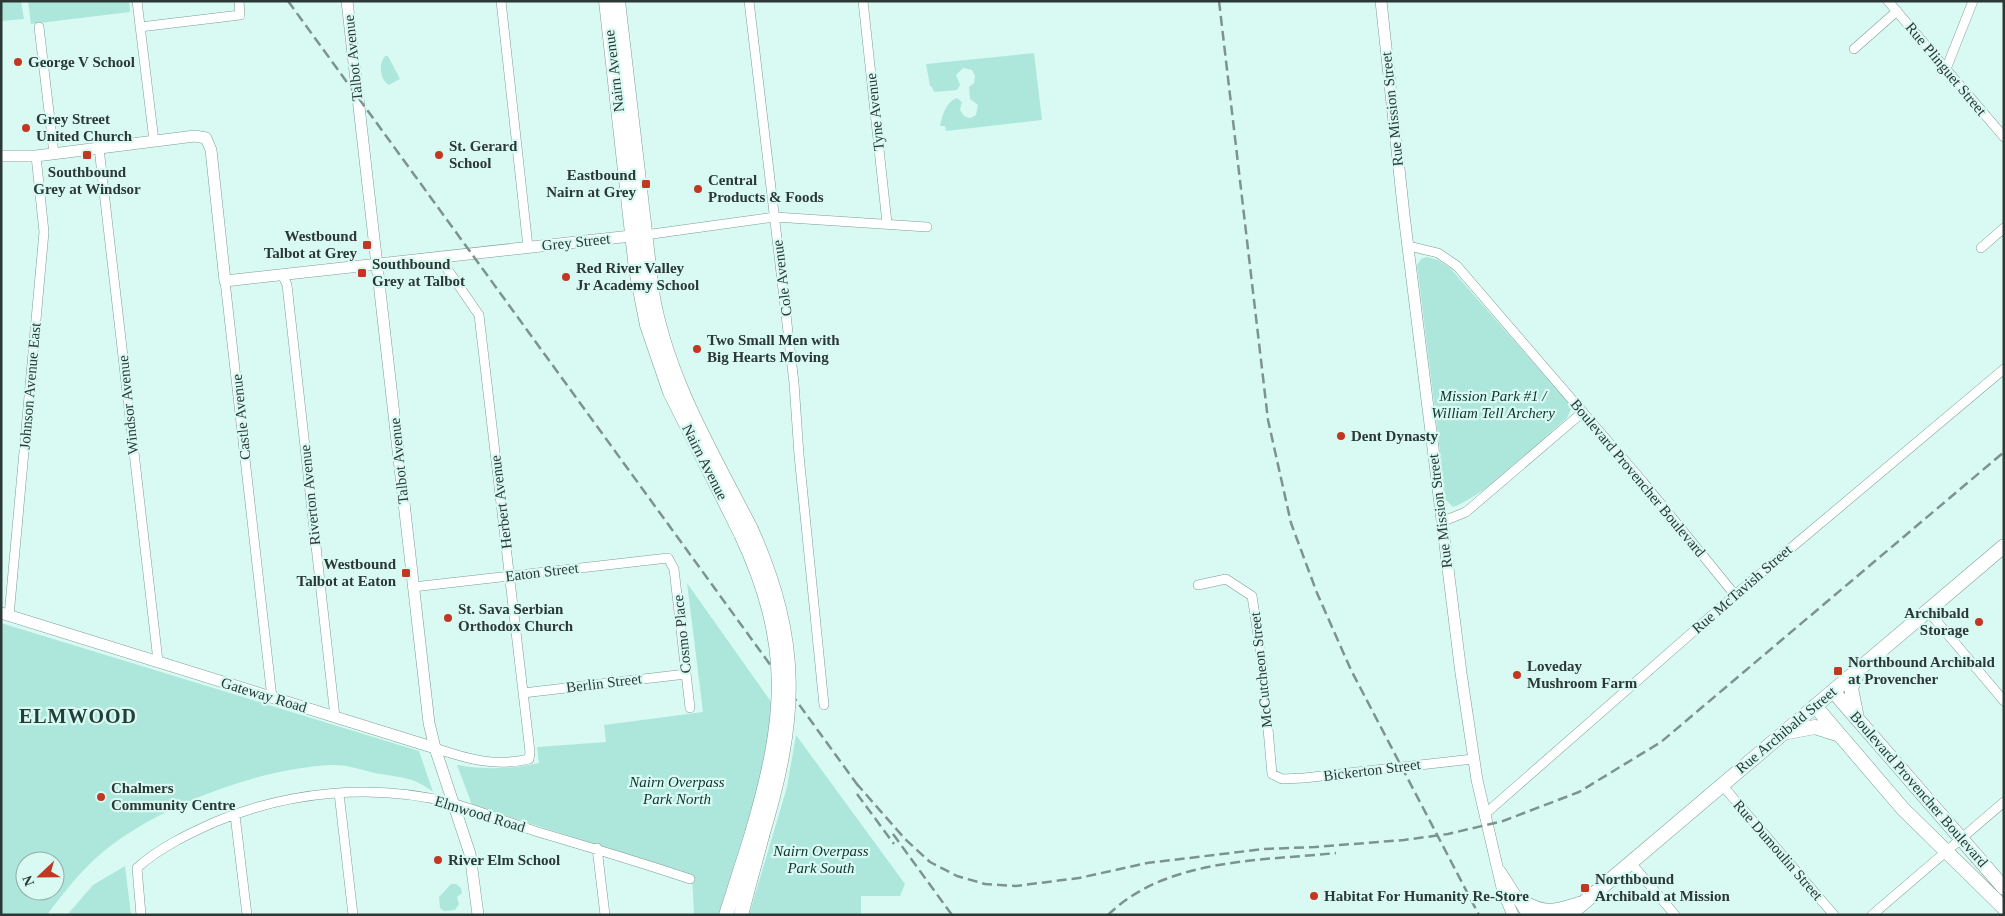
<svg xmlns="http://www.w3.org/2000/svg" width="2005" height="916" font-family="'Times New Roman',serif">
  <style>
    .green { fill: #ade7db; fill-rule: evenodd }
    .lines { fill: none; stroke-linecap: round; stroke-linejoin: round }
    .minor-casing { stroke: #7d9c95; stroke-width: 10 }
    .tertiary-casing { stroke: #7d9c95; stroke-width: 12 }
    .secondary-casing { stroke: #7d9c95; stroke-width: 15 }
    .minor { stroke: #fff; stroke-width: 9 }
    .tertiary { stroke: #fff; stroke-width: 11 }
    .secondary { stroke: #fff; stroke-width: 14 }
    .rail { stroke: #7c938e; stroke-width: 2.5; stroke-dasharray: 10 5; stroke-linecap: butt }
    .secondary-bridge-casing { stroke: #7d9c95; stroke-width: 15; stroke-linecap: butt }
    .secondary-bridge { stroke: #fff; stroke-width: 14 }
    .poi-dot { fill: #c23622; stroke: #d9faf3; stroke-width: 2 }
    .labels { text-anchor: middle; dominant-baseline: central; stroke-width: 4.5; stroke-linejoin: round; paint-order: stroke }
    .street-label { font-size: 15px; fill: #2b3835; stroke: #d9faf3 }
    .poi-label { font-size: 15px; font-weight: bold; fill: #2b3835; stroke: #d9faf3; text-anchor: start }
    .park-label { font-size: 15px; font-style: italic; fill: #0e342e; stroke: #d9faf3 }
    .district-label { font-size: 20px; font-weight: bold; letter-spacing: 1px; fill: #223e39; stroke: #d9faf3 }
  </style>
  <rect width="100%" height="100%" fill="#d9faf3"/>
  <!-- green -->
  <path class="green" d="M1,1h20l3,18 -23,2z
    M28,1h101l1,11 -99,12z
    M1034,53l8,67 -96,11 -1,-5h-5c2,-9 6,-25 17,-28l5,4 -2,8 4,6 6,2 6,-3 2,-10 -8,-6 -1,-12 5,-4 1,-7 -3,-6 -9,-2 -7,7 4,10 -3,5 -23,2 -2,-5 -2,-1 -4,-22z
    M385,56h3l12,23 -11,6c-9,-5 -11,-21 -4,-29z
    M1427,257l11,3 13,9 118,134 2,6 -4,9c-30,26 -80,77 -114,89l-7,-7 -29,-235 4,-6z
    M687,583l85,120 -7,63 -47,149h-24l-2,-40 -220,-70 -15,-40c29,5 54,4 82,-2l-2,-16 69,-5 -2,-17 99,-13z
    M1,623l418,128 14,41c-20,-15 -29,-14 -53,-18 -15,-3 -33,-10 -48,-9 -67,3 -150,33 -206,70 -33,21 -56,49 -79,80h-46zM25,861h30v30h-30z
    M796,735l109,149 -5,12h-39v19h-112l38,-128z
    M125,866l6,49h-64l26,-30z
    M451,884h5l5,4 1,5 -5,4 2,7 -4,6 -11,1 -4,-3 -1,-11z"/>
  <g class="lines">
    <defs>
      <path id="minor" d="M137,1l17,140
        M501,1l27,246
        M749,1l45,382 5,72 25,250
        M863,1l24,222
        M1888,1l116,136
        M39,27l15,127
        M140,27l100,-12 -1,-14
        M1854,49l43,-38
        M1946,69l27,-68
        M99,148l59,513
        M645,235l130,-18 152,10
        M1409,246l29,7 19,13 186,216 92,113
        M1981,248l23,-20
        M282,274l5,11 48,432
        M225,281l47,417
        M1441,522l25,-10 117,-100
        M1198,585l28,-6 26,17 10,65 10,113 10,5 22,-1 169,-19
        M413,587l255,-29 6,11 16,139
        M1928,611l76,90
        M9,616l35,-384 -8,-76
        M523,693l163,-19
        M435,748c32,11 60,19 94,11l1,-7 -51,-437 -40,-58
        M1722,785l112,130
        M339,793l14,122
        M1485,814l250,-219 269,-226
        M235,815l12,100
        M597,848l8,67
        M1631,863l44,52
        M141,915l-4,-47c22,-20 51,-34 78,-46 74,-31 159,-39 237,-19 29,8 57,20 86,29 51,15 101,30 152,47
        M1872,915l132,-113"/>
      <path id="tertiary" d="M347,1l82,722 6,25 35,106 8,61
        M1381,1l23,214 57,458 16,107 26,112 10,23
        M1,156h35l159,-20 11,2 5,12 14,131 415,-46
        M1,613l434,135
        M1500,871l28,44"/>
      <path id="secondary" d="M606,1l30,268 11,56 23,67 71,142
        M618,1l34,291c14,85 60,161 99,237
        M1833,691l171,197
        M1815,706l88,103 101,99
        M1856,713l-5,-25 7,-16
        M1788,732l27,-5 22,7
        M1521,901c24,14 32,11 58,3
        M726,915l26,-82
        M741,915l21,-79
        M1569,915l435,-369"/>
    </defs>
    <!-- minor casing -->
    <use href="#minor" class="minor-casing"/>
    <!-- tertiary casing -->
    <use href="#tertiary" class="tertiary-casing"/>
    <!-- secondary casing -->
    <use href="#secondary" class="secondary-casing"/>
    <!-- minor -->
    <use href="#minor" class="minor"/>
    <!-- tertiary -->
    <use href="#tertiary" class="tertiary"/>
    <!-- secondary -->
    <use href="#secondary" class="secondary"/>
    <!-- rail -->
    <path class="rail" d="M288,1l571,786
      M1219,1l49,419 23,103 26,70 34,77 128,245
      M856,783l49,56 25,23 27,14 28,8 31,2 63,-8 68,-15 117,-14 51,-2 89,-7 44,-6 55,-13 76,-29 82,-50 343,-290
      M857,794l37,50
      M893,834l59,81
      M1108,915c58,-57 152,-54 228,-62"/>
    <defs>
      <path id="secondary-bridge" d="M751,529c51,115 46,190 11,307
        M741,534c52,111 45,184 11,299"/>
    </defs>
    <!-- secondary-bridge casing -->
    <use href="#secondary-bridge" class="secondary-bridge-casing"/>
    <!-- secondary-bridge -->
    <use href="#secondary-bridge" class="secondary-bridge"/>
  </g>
  <!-- markers -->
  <g class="poi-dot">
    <circle cx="18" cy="62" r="5"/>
    <circle cx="26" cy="128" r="5"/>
    <rect x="82" y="150" width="10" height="10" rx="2.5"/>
    <circle cx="439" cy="155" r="5"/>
    <rect x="641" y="179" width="10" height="10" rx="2.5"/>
    <circle cx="698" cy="189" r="5"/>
    <rect x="362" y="240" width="10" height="10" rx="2.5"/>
    <rect x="357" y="268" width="10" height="10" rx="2.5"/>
    <circle cx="566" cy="277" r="5"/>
    <circle cx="697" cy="349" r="5"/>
    <circle cx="1341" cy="436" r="5"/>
    <rect x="401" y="568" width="10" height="10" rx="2.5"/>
    <circle cx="448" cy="618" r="5"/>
    <circle cx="1979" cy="622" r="5"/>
    <rect x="1833" y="666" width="10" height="10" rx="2.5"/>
    <circle cx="1517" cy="675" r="5"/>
    <circle cx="101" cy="797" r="5"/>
    <circle cx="438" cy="860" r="5"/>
    <rect x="1580" y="883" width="10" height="10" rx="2.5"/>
    <circle cx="1314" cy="896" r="5"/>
  </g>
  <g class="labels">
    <!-- street labels -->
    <g class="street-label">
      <text transform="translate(353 58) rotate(-96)">Talbot Avenue</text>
      <text transform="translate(1946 69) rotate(50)">Rue Plinguet Street</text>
      <text transform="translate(614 71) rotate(-97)">Nairn Avenue</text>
      <text transform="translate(1392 109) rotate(-96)">Rue Mission Street</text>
      <text transform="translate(875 112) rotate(-96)">Tyne Avenue</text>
      <text transform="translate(576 242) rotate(-6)">Grey Street</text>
      <text transform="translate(782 278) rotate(-97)">Cole Avenue</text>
      <text transform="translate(30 386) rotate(-85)">Johnson Avenue East</text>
      <text transform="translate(128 405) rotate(-96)">Windsor Avenue</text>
      <text transform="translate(241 417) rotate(-96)">Castle Avenue</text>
      <text transform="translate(399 461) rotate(-96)">Talbot Avenue</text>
      <text transform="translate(705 462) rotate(63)">Nairn Avenue</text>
      <text transform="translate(1638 478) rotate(50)">Boulevard Provencher Boulevard</text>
      <text transform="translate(310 495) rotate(-96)">Riverton Avenue</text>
      <text transform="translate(501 502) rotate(-97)">Herbert Avenue</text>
      <text transform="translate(1440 511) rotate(-97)">Rue Mission Street</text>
      <text transform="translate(542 572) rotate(-7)">Eaton Street</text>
      <text transform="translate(1742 589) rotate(-41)">Rue McTavish Street</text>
      <text transform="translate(682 634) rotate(-96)">Cosmo Place</text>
      <text transform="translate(1261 670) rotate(-96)">McCutcheon Street</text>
      <text transform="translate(604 683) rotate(-7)">Berlin Street</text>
      <text transform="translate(264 695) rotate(17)">Gateway Road</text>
      <text transform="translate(1786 730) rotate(-40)">Rue Archibald Street</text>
      <text transform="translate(1372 770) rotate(-7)">Bickerton Street</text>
      <text transform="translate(1919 789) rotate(49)">Boulevard Provencher Boulevard</text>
      <text transform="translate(480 814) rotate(17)">Elmwood Road</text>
      <text transform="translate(1778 850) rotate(49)">Rue Dumoulin Street</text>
    </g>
    <!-- poi labels -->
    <g class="poi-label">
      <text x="28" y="62">George V School</text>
      <text x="36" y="119">Grey Street<tspan x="36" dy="17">United Church</tspan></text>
      <text x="449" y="146">St. Gerard<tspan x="449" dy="17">School</tspan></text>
      <text x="87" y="172" text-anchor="middle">Southbound<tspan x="87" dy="17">Grey at Windsor</tspan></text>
      <text x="636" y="175" text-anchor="end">Eastbound<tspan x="636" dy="17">Nairn at Grey</tspan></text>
      <text x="708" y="180">Central<tspan x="708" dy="17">Products &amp; Foods</tspan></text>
      <text x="357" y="236" text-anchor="end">Westbound<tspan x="357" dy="17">Talbot at Grey</tspan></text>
      <text x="372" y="264">Southbound<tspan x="372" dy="17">Grey at Talbot</tspan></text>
      <text x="576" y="268">Red River Valley<tspan x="576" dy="17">Jr Academy School</tspan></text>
      <text x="707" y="340">Two Small Men with<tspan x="707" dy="17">Big Hearts Moving</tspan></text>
      <text x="1351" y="436">Dent Dynasty</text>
      <text x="396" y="564" text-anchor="end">Westbound<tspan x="396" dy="17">Talbot at Eaton</tspan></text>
      <text x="458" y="609">St. Sava Serbian<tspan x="458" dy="17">Orthodox Church</tspan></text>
      <text x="1969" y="613" text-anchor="end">Archibald<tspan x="1969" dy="17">Storage</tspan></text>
      <text x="1848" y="662">Northbound Archibald<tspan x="1848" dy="17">at Provencher</tspan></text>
      <text x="1527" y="666">Loveday<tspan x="1527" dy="17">Mushroom Farm</tspan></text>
      <text x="111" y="788">Chalmers<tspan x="111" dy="17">Community Centre</tspan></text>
      <text x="448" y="860">River Elm School</text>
      <text x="1595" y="879">Northbound<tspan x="1595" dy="17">Archibald at Mission</tspan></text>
      <text x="1324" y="896">Habitat For Humanity Re-Store</text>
    </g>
    <!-- park labels -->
    <g class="park-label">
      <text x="1493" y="396">Mission Park #1 /<tspan x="1493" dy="17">William Tell Archery</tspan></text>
      <text x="677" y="782">Nairn Overpass<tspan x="677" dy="17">Park North</tspan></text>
      <text x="821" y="851">Nairn Overpass<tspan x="821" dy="17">Park South</tspan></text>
    </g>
    <!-- district labels -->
    <g class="district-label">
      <text x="78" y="716">ELMWOOD</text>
    </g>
  </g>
  <!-- border -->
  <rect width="2005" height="916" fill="none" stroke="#2b3835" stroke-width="5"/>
  <!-- north arrow -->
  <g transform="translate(40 876) rotate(248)"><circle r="24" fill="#d9faf3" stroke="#93aca7"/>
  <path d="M0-4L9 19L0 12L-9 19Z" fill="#c23622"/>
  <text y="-8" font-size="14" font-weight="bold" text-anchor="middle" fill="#2b3835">N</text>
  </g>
</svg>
